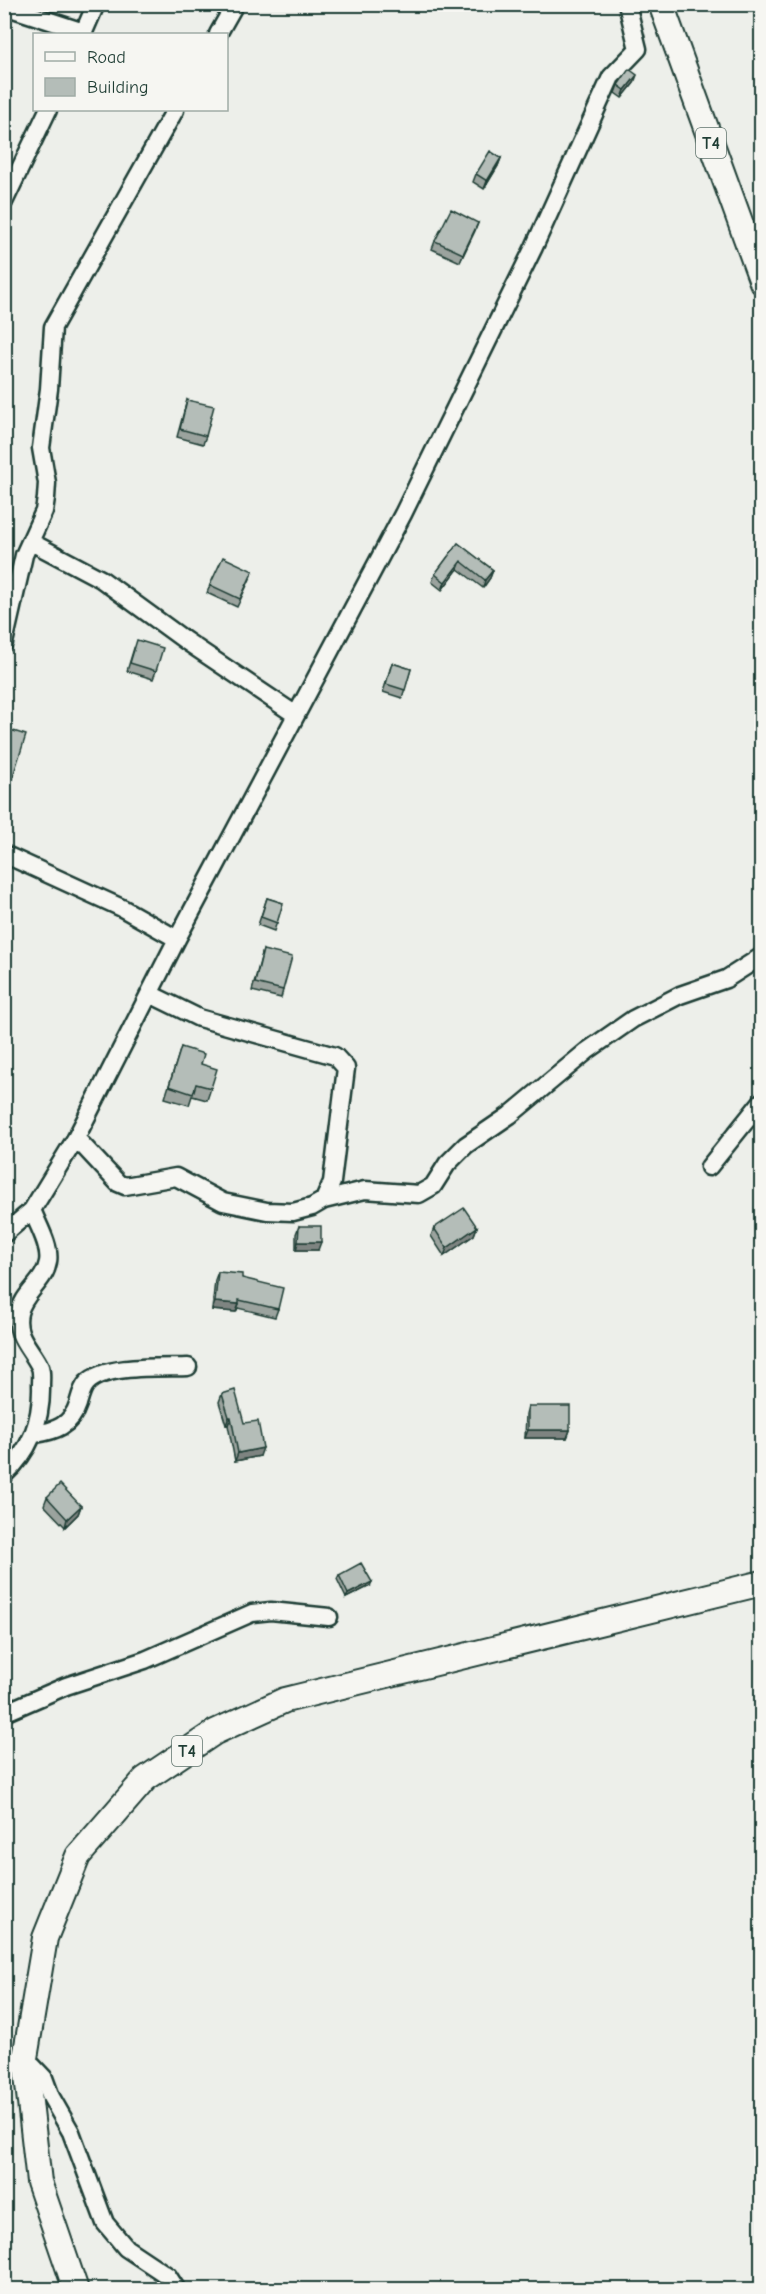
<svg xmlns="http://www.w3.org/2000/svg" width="766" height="2294" font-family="'Comic Neue',sans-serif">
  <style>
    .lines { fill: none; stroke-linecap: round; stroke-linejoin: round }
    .minor-casing { stroke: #1f3d34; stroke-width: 21 }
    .highway-casing { stroke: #1f3d34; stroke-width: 28 }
    .minor { stroke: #f6f6f2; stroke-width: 16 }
    .highway { stroke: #f6f6f2; stroke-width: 24 }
    .wall { fill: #9ba39e; stroke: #1f3d34; stroke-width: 1.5 }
    .shaded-wall { fill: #7e8481; stroke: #1f3d34; stroke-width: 1.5 }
    .building { fill: #b4bdb8; stroke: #1f3d34; stroke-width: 1.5 }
    .labels { text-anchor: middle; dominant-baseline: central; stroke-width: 4.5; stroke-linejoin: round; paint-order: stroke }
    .shield { fill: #f6f6f2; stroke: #60746d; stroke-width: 1.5 }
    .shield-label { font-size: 18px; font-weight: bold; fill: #1f3d34 }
  </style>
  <rect width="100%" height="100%" fill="#edefea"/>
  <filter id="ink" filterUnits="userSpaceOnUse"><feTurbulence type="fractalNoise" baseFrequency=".0167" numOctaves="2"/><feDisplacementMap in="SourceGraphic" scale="12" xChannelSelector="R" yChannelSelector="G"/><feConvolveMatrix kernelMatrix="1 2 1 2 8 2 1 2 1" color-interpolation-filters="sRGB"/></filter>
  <g filter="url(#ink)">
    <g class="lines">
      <defs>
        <path id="minor" d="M4,6l80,26
          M83,34l13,-30
          M218,34l17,-30
          M4,202l44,-92
          M31,542l70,37 85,62 110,74
          M4,643l20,-88 20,-44 2,-13 1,-15 -6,-35 8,-59 4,-62 122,-217
          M4,854l118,54 55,31
          M76,1138l42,45 7,3 51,-9 47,25 44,9 26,1 19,-5 12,-7 8,-18 14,-114 -11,-12 -136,-38 -49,-24
          M709,1167l53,-66
          M324,1200l41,-10 54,4 14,-8 14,-22 19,-19 44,-30 77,-64 46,-32 47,-24 46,-16 36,-23
          M4,1234l28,-24
          M35,1434c20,-3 36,-8 43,-30 2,-7 4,-16 9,-21 18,-19 76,-15 101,-16
          M4,1475c27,-25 38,-54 37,-90 0,-6 1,-13 -1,-18 -9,-19 -26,-31 -21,-54 4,-20 26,-31 29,-51 3,-15 -10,-37 -16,-52l44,-72 101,-199 226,-425 131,-267 77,-170 27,-28 -11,-45
          M4,1713l62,-27 79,-26 107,-47 19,-2 58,6
          M25,2058l19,20 7,19 20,35 34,91 21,25 42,28 9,14"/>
        <path id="highway" d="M661,4l101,278
          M76,2290l-37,-108 -14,-124 20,-120 33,-82 67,-77 70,-47 70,-32 477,-117"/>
      </defs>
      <!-- minor casing -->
      <use href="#minor" class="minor-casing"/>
      <!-- highway casing -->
      <use href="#highway" class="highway-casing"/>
      <!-- minor -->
      <use href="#minor" class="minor"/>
      <!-- highway -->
      <use href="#highway" class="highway"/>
    </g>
    <!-- wall -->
    <path class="wall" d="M634,83l-12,15 -7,-5 3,-8z
      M501,158l-3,8 -14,23 -11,-7 3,-8z
      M478,223l-18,39 -28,-13 3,-8z
      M187,400l19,36 -3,8 -26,-7z
      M458,543l35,27 -3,8 -7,10 -25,-19 -16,21 -10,-8 3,-8z
      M250,579l-13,28 -30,-14 3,-8z
      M134,648l22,23 -3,8 -26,-8z
      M392,663l19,6 -9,29 -19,-6z
      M4,728l9,48 -4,12 -5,-2z
      M267,898l16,5 -9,28 -16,-6z
      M263,950l20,40 -2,8 -29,-7z
      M181,1047l20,17 10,24 -4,12 -15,-4 -3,9 -24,-7z
      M299,1226l19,24h-22v-16z
      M477,1227l-3,8 -30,21 -13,-20 3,-8z
      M218,1272l24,6 36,31 -3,8 -37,-9 -2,4 -24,-2 3,-30z
      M222,1394l22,29 16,33 -25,5 -7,-36h-2l-7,-23z
      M528,1406l42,24 -3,8h-42l1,-24z
      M47,1497l34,9 -3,8 -13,13 -21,-22z
      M339,1575l31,11 -24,12 -9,-19z"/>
    <!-- shaded-wall -->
    <path class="shaded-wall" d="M637,75l-3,8 -12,15 3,-8z
      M501,158l-3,8 -14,23 3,-8z
      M478,223l-3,8 -15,31 3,-8z
      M461,561l-3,8 -16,21 3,-8z
      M493,570l-3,8 -7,10 2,-8z
      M477,1227l-3,8 -30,21 3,-8z
      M298,1242h23l-3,8h-22z
      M215,1302l24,2 -3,8 -24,-2z
      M229,1417h2l-3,8h-2z
      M528,1430h42l-3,8h-42z
      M263,1448l-3,8 -25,5 3,-8z
      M81,1506l-3,8 -13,13 2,-8z
      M372,1582l-2,4 -24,12 2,-4z"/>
    <!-- building -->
    <path class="building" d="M629,69l8,6 -12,15 -7,-5z
      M490,151l11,7 -14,23 -11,-7z
      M451,209l27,14 -15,31 -28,-13z
      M187,400l27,6 -8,30 -26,-7z
      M458,543l35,27 -8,10 -24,-19 -16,21 -10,-8z
      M223,557l30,14 -13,28 -30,-14z
      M137,640l26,8 -7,23 -26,-8z
      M392,663l19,6 -6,21 -19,-6z
      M4,728l22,7 -13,41 -9,-3z
      M267,898l16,5 -6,20 -16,-6z
      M263,950l29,7 -9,33 -28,-7z
      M181,1047l23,7 -3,10 16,5 -6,19 -15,-4 -3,10 -24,-8z
      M464,1208l13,19 -30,21 -13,-20z
      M299,1226h22v16h-23z
      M218,1272l24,2v4l41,10 -5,21 -39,-9v4l-24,-2z
      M235,1390l9,33 14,-2 5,27 -25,5 -7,-36h-2l-7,-23z
      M528,1406h42v24h-42z
      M60,1484l21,22 -14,13 -20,-22z
      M361,1563l11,19 -24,12 -9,-19z"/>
  </g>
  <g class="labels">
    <!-- shield labels -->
    <g class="shield">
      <rect x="696" y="128" width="30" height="30" rx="4.5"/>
      <rect x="172" y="1736" width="30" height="30" rx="4.5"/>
    </g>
    <g class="shield-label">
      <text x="711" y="143">T4</text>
      <text x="187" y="1751">T4</text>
    </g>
  </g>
  <!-- margin -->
  <rect width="766" height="2294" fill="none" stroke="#f6f6f2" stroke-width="24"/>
  <rect x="12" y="12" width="742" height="2270" fill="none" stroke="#1f3d34" stroke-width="2" filter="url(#ink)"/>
  <!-- legend -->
  <rect x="33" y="33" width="195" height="78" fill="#f6f6f2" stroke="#a0aca6" stroke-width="1.5"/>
  <rect x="45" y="52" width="30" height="9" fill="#f6f6f2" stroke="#a0aca6" stroke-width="1.5"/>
  <text x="87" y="63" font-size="18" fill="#1f3d34">Road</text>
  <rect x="45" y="78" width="30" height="18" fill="#b4bdb8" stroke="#a0aca6" stroke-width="1.5"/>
  <text x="87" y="93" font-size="18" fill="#1f3d34">Building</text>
</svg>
